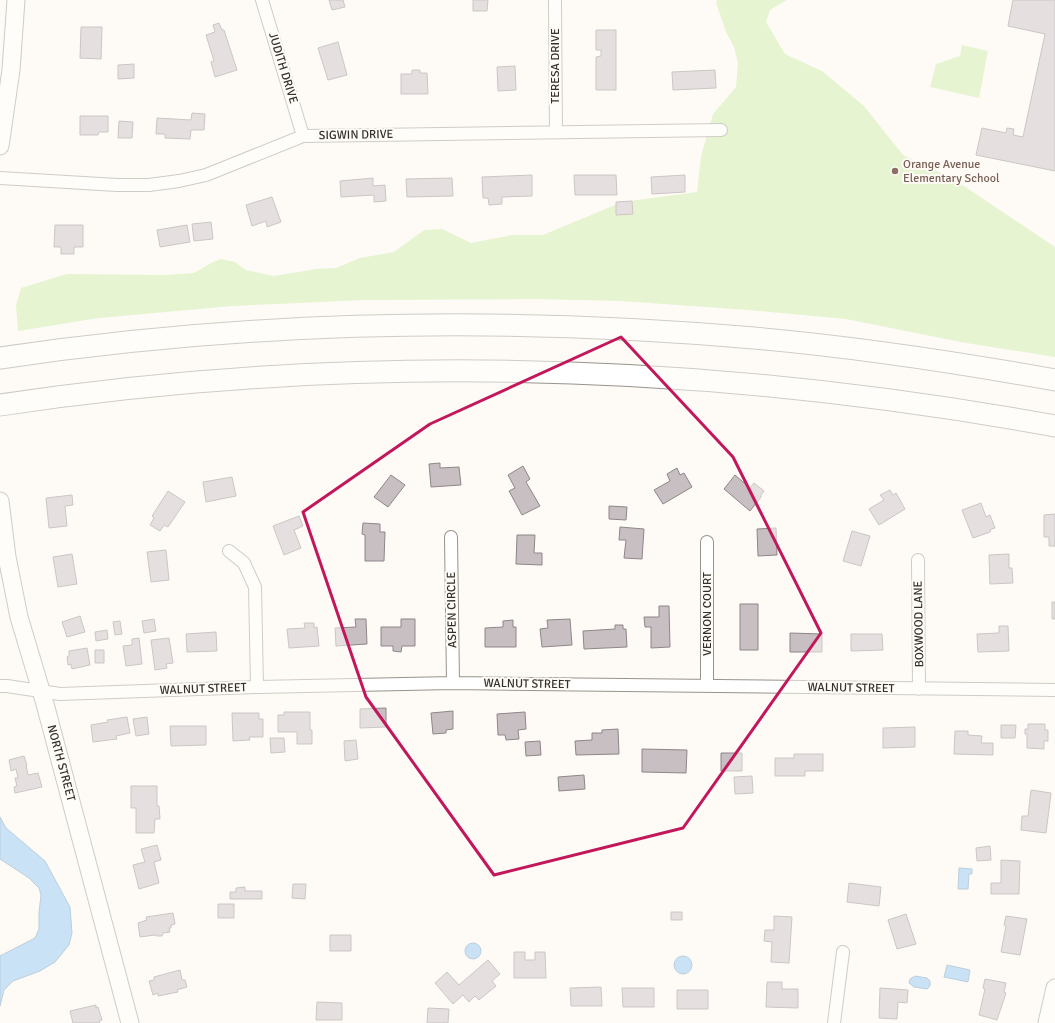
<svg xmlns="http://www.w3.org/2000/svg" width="1055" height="1023" font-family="Signika,sans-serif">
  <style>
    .green { fill: #cceaa4 }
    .water { fill: #89c4f6; stroke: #6f98ba }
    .building { fill: #c8bfc3; stroke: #8f868a }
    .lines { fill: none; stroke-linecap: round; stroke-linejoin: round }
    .street-casing { stroke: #98938c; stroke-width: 14 }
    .secondary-casing { stroke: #98938c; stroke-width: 19 }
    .highway-casing { stroke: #98938c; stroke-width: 23 }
    .street { stroke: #fff; stroke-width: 12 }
    .secondary { stroke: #fff; stroke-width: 17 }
    .highway { stroke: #fff; stroke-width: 21 }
    .marked { fill: none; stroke: #c2185b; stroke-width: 3; stroke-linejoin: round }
    .education-dot { fill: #8d6e63; stroke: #fefbf6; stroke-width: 1.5 }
    .labels { text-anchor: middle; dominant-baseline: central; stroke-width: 4; stroke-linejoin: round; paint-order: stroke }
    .street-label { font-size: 12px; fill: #33312e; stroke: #fefbf6 }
    .education-label { font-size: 12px; fill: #785e54; stroke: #fefbf6; text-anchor: start }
  </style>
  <rect width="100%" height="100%" fill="#fefbf6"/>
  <!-- green -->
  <path class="green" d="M717,0h70l-17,10 -4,12 19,32 37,17 42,35 39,49 49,23 103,69v110l-89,-14 -120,-24 -98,-9 -127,-9 -85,-2 -171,1 -133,6 -133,12 -81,13 -2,-26 5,-17 46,-14 98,1 29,-2 17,-10 10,-4 14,3 11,8 28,6 42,-7 20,-1 24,-10 34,-6 30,-22 18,-1 29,14 41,-8h31l79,-33 75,-10 4,-36 12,-42 23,-27 2,-24 -4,-16 -8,-15 -10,-29z
    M962,45l26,6 -9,47 -49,-11 6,-23 24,-8z"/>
  <!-- water -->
  <path class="water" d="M0,817l6,11 39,33 25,46 2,26 -3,12 -14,17 -15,9 -27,10 -9,9 -4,16v-50l35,-18 4,-9v-16l2,-18 -2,-7 -10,-10 -29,-19z
    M959,868l13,1v5h-3l-1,15h-10z
    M465 951a8 8 0 1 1 16 0a8 8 0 1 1-16 0Z
    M674 965a9 9 0 1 1 18 0a9 9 0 1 1-18 0Z
    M947,965l23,5 -2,12 -24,-5z
    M915,976l12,2 3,3v5l-3,3 -13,-2 -5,-4 1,-4z"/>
  <!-- building -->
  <path class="building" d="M329,0h14l2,7 -13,3z
    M473,0h15l-1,11h-14z
    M1013,0h42v171l-79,-16 6,-27 24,5 1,-5 7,1 -1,6 10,2 22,-103 -37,-8z
    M219,23l3,7h2l13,40 -22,7 -4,-15 3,-1 -8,-26 9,-3 -2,-7z
    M81,27h21l-1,32 -21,-1z
    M596,30h20v60h-20v-33l5,-1v-6h-5z
    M338,42l9,33 -19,5 -10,-32z
    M134,64v14l-16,1v-14z
    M515,66l1,24 -18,1 -1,-24z
    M412,70h8v3h7l1,21h-27v-20h11z
    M715,70l1,18 -43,2 -1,-18z
    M192,113l13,1 -1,16h-13l-1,9 -25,-1v-4h-9l1,-16 34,2z
    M80,116h28v16h-9l-1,3h-18z
    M119,121l14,1 -1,16h-14z
    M532,175v21l-30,1v7l-13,1 -1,-7h-5l-1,-21z
    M574,175h42l1,20h-42z
    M685,175v17l-33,2 -1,-17z
    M373,178v8l12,-1 1,16 -12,1v-7l-33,2 -1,-16z
    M452,178l1,18 -46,1 -1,-18z
    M272,197l9,25 -14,5 -1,-6 -14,5 -6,-21z
    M632,201l1,13 -17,1v-13z
    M211,222l2,17 -19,2 -2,-17z
    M55,225h28v22h-9v7h-13v-7h-7z
    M187,225l3,17 -30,5 -3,-17z
    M440,463v5l19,-1 2,18 -30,2 -2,-23z
    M523,466l7,13 -4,3 14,24 -18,9 -13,-24 6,-3 -7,-13z
    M677,468l3,7 4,-2 8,14 -29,17 -9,-14 16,-9 -3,-7z
    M391,475l14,10 -17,22 -14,-10z
    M735,475l15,13 4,-5 10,8 -3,4v2l-11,14 -26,-22z
    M232,477l4,19 -30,6 -3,-20z
    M890,490l3,5 3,-2 9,16 -26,16 -10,-16 15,-9 -4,-5z
    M168,491l17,11 -17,25 -4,-2 -4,6 -10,-6 4,-7 -2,-2z
    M72,495l1,10 -8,1 2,20 -18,2 -3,-30z
    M981,503l5,14 4,-2 5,13 -4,1 -1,3 -17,6 -11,-28z
    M609,506l18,1 -1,13 -17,-1z
    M1055,514v32h-6v-9h-5v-22z
    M299,516l4,10 -9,4 7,18 -17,7 -11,-29z
    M363,523l17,1v8h5l-1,29h-19v-26l-3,-1z
    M620,527l24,2 -2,30 -18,-1 2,-18h-7z
    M776,528l1,27 -19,1 -1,-27z
    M852,531l18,5 -9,30 -18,-5z
    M517,535h18l-1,18h8v12l-26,-1z
    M166,550l3,30 -18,2 -4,-30z
    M72,554l5,30 -19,3 -5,-30z
    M1009,554v14h3l1,15 -23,1 -1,-29z
    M1052,602h3v17h-3z
    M740,604h18v46h-18z
    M659,606h10l1,41 -19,1v-21h-6l-1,-10h15z
    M80,616l5,16 -18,5 -5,-15z
    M154,619l2,12 -12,2 -2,-12z
    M355,619h11l1,25 -31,2 -1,-18 21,-1z
    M401,619h14v27h-13l-1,6 -8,-1v-5h-12v-19h20z
    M570,619l2,26 -30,2 -2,-18 8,-1 -1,-8z
    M513,620v7h3v20h-31v-19l18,-1v-6z
    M120,621l2,13 -7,1 -2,-13z
    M304,623h10v5l3,-1 2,19 -30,2 -2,-19 18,-1z
    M615,625h8v4h3l1,18 -43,2 -1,-18 32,-2z
    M999,626h9l1,25 -31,1 -1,-18 22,-1z
    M107,630l1,9 -12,2 -1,-9z
    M216,632l1,19 -30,1 -1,-18z
    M790,633l32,1v18h-32z
    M851,634h31l1,16 -32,1z
    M139,638l3,26 -16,2 -3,-20 9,-1v-6z
    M169,638l4,25 -7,1 1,4 -12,2 -4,-30z
    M87,648l3,17 -18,4 -1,-5 -3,1 -1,-8 2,-1v-5z
    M95,650h9v13h-9z
    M386,708v19l-26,1v-19z
    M453,711v18l-7,1v3l-13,1 -2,-21z
    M284,712h26v18h2v14h-15v-12h-19v-17h6z
    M525,712l1,17 -8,1 1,9 -13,1 -1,-5h-7l-1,-21z
    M232,713h27v6h4v18h-14l1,3 -17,1z
    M127,717l3,16 -14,3 1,3 -24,3 -2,-17 17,-3 -1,-2z
    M147,717l2,17 -13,2 -3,-17z
    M1028,724h17v6h3v11h-4v8l-17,-1v-14h-2v-5h3z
    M1001,725h15l-1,13h-14z
    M170,726h36v19l-35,1z
    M915,727v20l-32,1v-20z
    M618,729l1,25 -43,1 -1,-14 17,-1v-7h10v-3z
    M955,731h13v4l14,1 -1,7h12v12l-39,-1z
    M270,738h14l1,14 -14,1z
    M356,740l2,19 -13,2 -1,-20z
    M540,741l1,14 -15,1 -1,-14z
    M642,749l45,1 -1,23 -44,-1z
    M721,753h21v18h-21z
    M794,754h29v17h-18v5h-30v-18h19z
    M24,756l3,9h-1l2,10 10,-2 4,14 -27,6 -1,-6 3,-1 -2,-8h3l-2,-9 -5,2 -2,-11z
    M584,775l1,14 -26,2 -1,-14z
    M752,776l1,17 -18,1 -1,-17z
    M131,786h26v20h2l1,13h-5l-1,14h-18v-25h-5z
    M1031,790l20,3 -5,40 -25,-3 1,-14h6z
    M157,845l4,15 -7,2 5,21 -20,6 -6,-24 12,-3 -4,-13z
    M990,846l1,14 -14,1 -1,-13z
    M1001,860l19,1 -1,33h-28v-11h10z
    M849,883l32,4 -2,19 -32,-4z
    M293,884h13l-1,15 -13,-1z
    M245,887v4h17v8h-32v-7h6v-4z
    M218,904h16v14h-16z
    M671,912h11v8h-11z
    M173,913l2,11 -4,1v3h-2l1,4 -7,1 -1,3h-5l-2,-1 -15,2 -2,-14 9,-3 -1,-3z
    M906,914l10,30 -19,5 -9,-29z
    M774,916l18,1 -3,46 -18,-1 1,-20 -8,-1 1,-11h9z
    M1006,916l21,3 -7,36 -19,-3 5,-26 -2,-1z
    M330,935h21v16h-21z
    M514,952h11v8h10v-8h10l1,26h-32z
    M488,960l12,14 -8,7 4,5 -17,14 -4,-4 -6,6 -6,-7 -10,9 -18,-21 12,-11 12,13z
    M180,970l2,10h3l2,7 -10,3 1,2 -20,4v-3l-5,2 -4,-14 5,-1v-3z
    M985,979l21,4 -2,9 2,1 -9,27 -18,-5 6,-26 -2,-1z
    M767,982h15v7h16v19l-32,-1z
    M601,987l1,19h-31l-1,-18z
    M622,988h32v19h-31z
    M880,988l28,2 -1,13 -9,-1 -1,17 -18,-1z
    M677,990h31v19h-31z
    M317,1002l25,1v17h-26z
    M96,1005v3l2,-1 4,13 -3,1 1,2h-27l-3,-12z
    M428,1008l21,1 -1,14h-21z"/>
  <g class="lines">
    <defs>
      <path id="street" d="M262,0l41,136
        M555,0l1,132
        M0,178l117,7h32l30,-4 27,-6 97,-39 418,-6
        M451,537l2,146
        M229,551l15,12 11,24 2,100
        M918,560l1,129
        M0,686h7l53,8 197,-7 196,-4 602,7
        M707,686v-144
        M834,1023l9,-71"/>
      <path id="secondary" d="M0,146l11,-76 5,-70
        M0,501l7,56 12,60 26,87 85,319
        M1047,1023l8,-35"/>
      <path id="highway" d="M0,358c249,-37 504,-42 754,-20 101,9 201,24 301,42
        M0,405c353,-53 705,-43 1055,21"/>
    </defs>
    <!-- street casing -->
    <use href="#street" class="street-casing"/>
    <!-- secondary casing -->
    <use href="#secondary" class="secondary-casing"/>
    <!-- highway casing -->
    <use href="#highway" class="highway-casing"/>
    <!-- street -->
    <use href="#street" class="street"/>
    <!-- secondary -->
    <use href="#secondary" class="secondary"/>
    <!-- highway -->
    <use href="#highway" class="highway"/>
  </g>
  <!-- marked area -->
  <path d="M0 0H1055V1023H0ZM621,337l112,120 88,176 -138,195 -189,47 -128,-178 -63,-185 127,-88z" fill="#fefbf6" fill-opacity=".55" fill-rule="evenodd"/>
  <path class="marked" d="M621,337l112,120 88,176 -138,195 -189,47 -128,-178 -63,-185 127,-88z"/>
  <!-- markers -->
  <circle class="education-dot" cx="895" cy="171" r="4"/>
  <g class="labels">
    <!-- street labels -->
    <g class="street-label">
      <text transform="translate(555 66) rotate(-90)">TERESA DRIVE</text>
      <text transform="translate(283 68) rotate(73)">JUDITH DRIVE</text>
      <text transform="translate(356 135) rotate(-1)">SIGWIN DRIVE</text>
      <text transform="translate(452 610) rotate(-91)">ASPEN CIRCLE</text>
      <text transform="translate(707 614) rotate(-90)">VERNON COURT</text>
      <text transform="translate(919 624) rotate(-91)">BOXWOOD LANE</text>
      <text transform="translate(527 684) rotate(1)">WALNUT STREET</text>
      <text transform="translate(851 688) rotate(1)">WALNUT STREET</text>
      <text transform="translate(203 689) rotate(-2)">WALNUT STREET</text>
      <text transform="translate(61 763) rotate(75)">NORTH STREET</text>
    </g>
    <!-- education labels -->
    <g class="education-label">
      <text x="903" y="164">Orange Avenue<tspan x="903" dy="14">Elementary School</tspan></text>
    </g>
  </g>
</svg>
